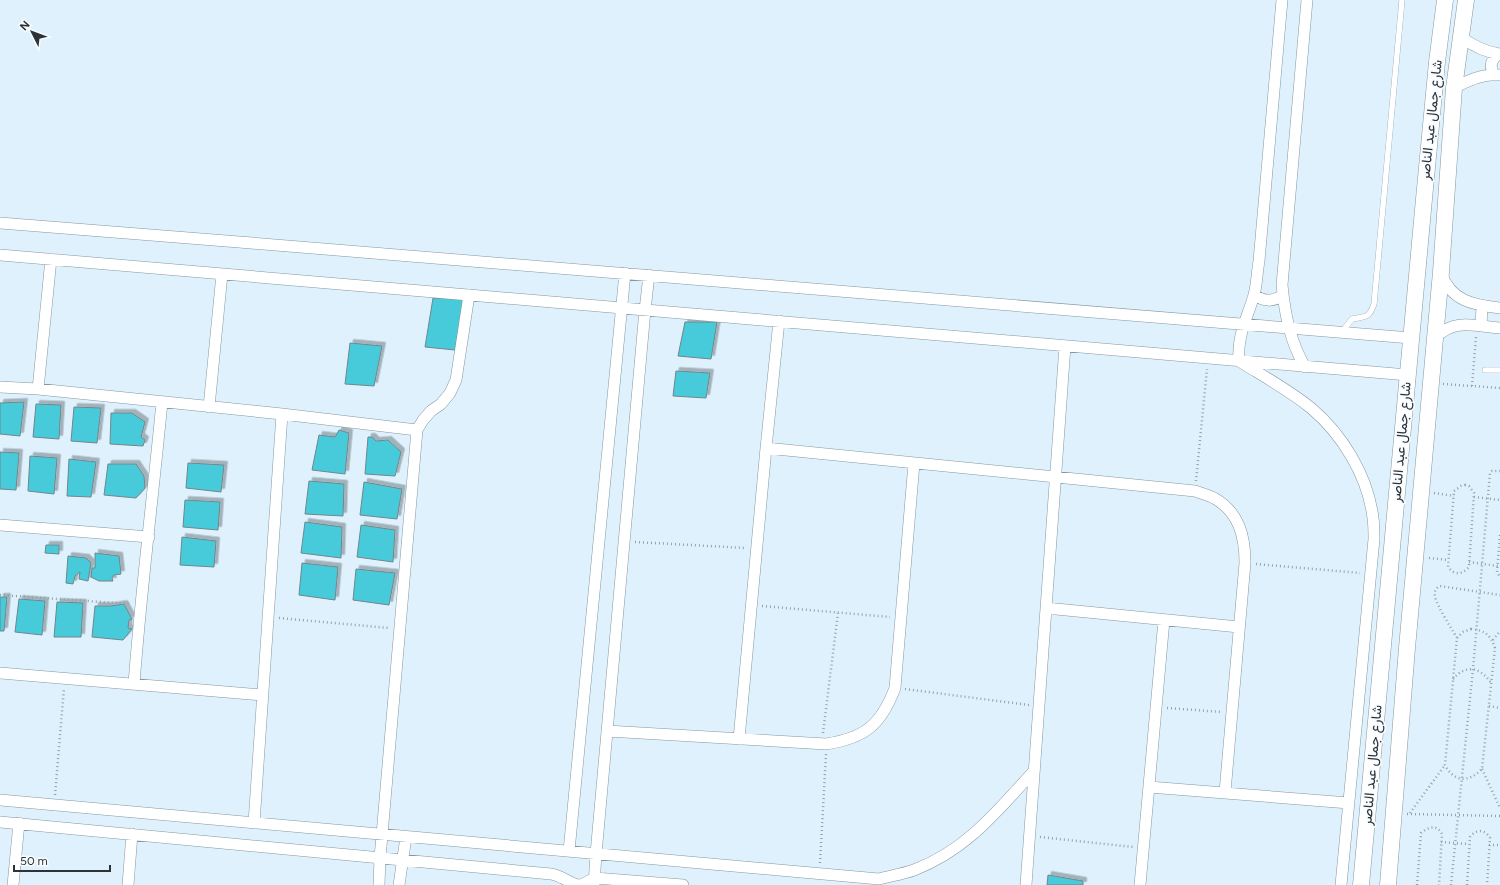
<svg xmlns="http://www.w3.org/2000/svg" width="1500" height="885" font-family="Figtree,Vazirmatn,sans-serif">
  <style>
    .building { fill: #47cbdb; stroke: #718689; filter: url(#shadow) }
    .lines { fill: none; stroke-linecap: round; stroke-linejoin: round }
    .service-casing { stroke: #8597a1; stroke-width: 6 }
    .minor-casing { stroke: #8597a1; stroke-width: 12 }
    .secondary-casing { stroke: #8597a1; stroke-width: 17 }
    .path { stroke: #94a2ab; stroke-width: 2.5; stroke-dasharray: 1 3; stroke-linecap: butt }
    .service { stroke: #fff; stroke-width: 5.5 }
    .minor { stroke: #fff; stroke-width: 11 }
    .secondary { stroke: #fff; stroke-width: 16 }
    .labels { text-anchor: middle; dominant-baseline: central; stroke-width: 3.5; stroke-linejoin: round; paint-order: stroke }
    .street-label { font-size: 14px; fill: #2c3338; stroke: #f8fcfe }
  </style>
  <defs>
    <filter id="shadow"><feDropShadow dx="3.5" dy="-3.5" stdDeviation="0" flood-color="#0004"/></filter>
  </defs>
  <rect width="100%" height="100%" fill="#def1fd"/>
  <!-- building -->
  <path class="building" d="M433,298l31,1 -9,51 -30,-3z
    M685,322h32l-6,37 -33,-3z
    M350,343l32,3 -8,40 -29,-2z
    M676,371l34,2 -4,25 -33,-2z
    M24,402l-4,34 -20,-2v-31z
    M36,404l25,1 -2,34 -26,-2z
    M74,407l27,1 -4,35 -26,-2z
    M111,413h21l13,9 -4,15 4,3 -2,6 -33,-2z
    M339,430l10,3 -4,41 -33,-4 7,-35 16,2z
    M368,437h4l4,4 12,-1 13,12 -6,24 -30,-2z
    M0,452l19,1 -3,37 -16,-1z
    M30,456l27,2 -3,36 -26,-3z
    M69,459l27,3 -5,35 -24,-1z
    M188,463l36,2 -3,27 -35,-4z
    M108,464h28l8,12 1,12 -9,10 -32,-3z
    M309,481l35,3 -1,32 -38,-2z
    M364,482l38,7 -5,30 -37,-4z
    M185,500l35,2 -2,28 -35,-3z
    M305,522l37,5 -1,31 -40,-5z
    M361,525l34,5 -2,32 -36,-5z
    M182,537l34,4 -2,26 -34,-2z
    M46,545h13v9l-14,-1z
    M95,553l24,3 2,18 -7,1 -2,3 1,3h-14l-8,-4 1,-9h3z
    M68,556l18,2 5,5 -3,18 -9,-2 1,-7 -5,4 -2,8 -7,-1z
    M302,563l36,4 -3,33 -36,-5z
    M356,569l39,4 -6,32 -36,-5z
    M0,597h7l-3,34h-4z
    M19,599l26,2 -3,34 -27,-3z
    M57,602l26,1 -2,34h-27z
    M124,604l8,15 -3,1 -1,8 4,1 -9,11 -31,-3 3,-31h16z
    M1048,875l35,6v4h-36z"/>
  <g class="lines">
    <defs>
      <path id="service" d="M1345,333v-5l7,-9c13,-3 17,0 22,-15l28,-304
        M1485,370h15"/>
      <path id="minor" d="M1282,0l-23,261c-2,11 -2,23 -5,34 -7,24 -17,40 -15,66 24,15 50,29 72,47 31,26 57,68 62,110 1,7 1,14 1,21l-33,346
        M1461,37c12,9 24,15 39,17
        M1494,75c-5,-9 -3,-16 5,-21
        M1454,88c14,-8 30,-15 46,-13
        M0,223l239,19 1172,96
        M0,255l1408,120
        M1441,273c10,28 32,32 59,35
        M1254,294c9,8 19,8 29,1
        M1481,326l1,-20
        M1435,338c19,-20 40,-12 65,-10
        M1305,367c-15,-26 -20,-52 -23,-82l25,-285
        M0,387l38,2 244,25 135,16
        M38,389l13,-130
        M209,407l13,-133
        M766,448l429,43c6,2 13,4 19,7 25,14 31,38 31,65l-20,229
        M0,525l149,12
        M1046,608l193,19
        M0,673l263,22
        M134,684c7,-94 19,-188 28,-282
        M607,731l219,13c39,-6 55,-19 69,-56l19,-225
        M739,739l27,-291 13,-127
        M1149,787l200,16
        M0,800l879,79c11,-3 24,-5 35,-9 53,-20 84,-60 120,-99
        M0,822l551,52c10,1 17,9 27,11
        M254,823l28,-409
        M569,851l56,-578
        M13,885l6,-62
        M128,885l4,-51
        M379,885l1,-27 37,-428 6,-10 8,-9 10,-7 9,-11 6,-13 13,-85
        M399,885l7,-48
        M581,885l14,-7 88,7
        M594,885l2,-31 49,-544 4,-35
        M1026,885l39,-539
        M1140,885l24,-265"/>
      <path id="secondary" d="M1361,885l63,-686 13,-137 8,-62
        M1388,885l19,-237 34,-376 13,-184 12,-88"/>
    </defs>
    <!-- service casing -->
    <use href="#service" class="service-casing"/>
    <!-- minor casing -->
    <use href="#minor" class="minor-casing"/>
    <!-- secondary casing -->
    <use href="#secondary" class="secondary-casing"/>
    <!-- path -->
    <path class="path" d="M1443,384l57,4
      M1472,386l4,-49
      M1196,481l11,-112
      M1465,485l4,1 5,7 -5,74c-7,8 -15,8 -21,0l6,-76 7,-5z
      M1434,493l20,3
      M1474,497l26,3
      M1500,535l-3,37 3,5
      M635,542l111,6
      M1429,558l19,2
      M1469,562l29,4
      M1256,564l104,9
      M0,595l131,9
      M762,606l128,11
      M279,618l110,10
      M1471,629c13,1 20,6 24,19l-13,121c-14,14 -28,13 -37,-4l12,-127 6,-6z
      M1457,638c-5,-9 -21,-33 -22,-42 -1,-5 1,-8 5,-10l60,9
      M1493,640l7,-9
      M1453,679c14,-16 28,-11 39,5
      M905,689l124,16
      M1489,706l11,2
      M1167,708l55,4
      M823,733l15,-120
      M1482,769l18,39
      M55,795l9,-107
      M1410,813l35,-48
      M1407,814l93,2
      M1040,837l93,10
      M1441,842l28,2
      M1489,845h11
      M820,863l6,-109
      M1417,885l4,-52c7,-6 16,-9 21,1l-3,51
      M1451,885l22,-216 17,-196 2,-2h8
      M1467,885l3,-48c6,-8 15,-8 20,1l-3,47"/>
    <!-- service -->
    <use href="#service" class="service"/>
    <!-- minor -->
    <use href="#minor" class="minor"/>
    <!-- secondary -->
    <use href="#secondary" class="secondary"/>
  </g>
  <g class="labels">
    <!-- street labels -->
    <g class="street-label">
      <text transform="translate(1431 120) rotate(-84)">شارع جمال عبد الناصر</text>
      <text transform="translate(1401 442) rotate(-85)">شارع جمال عبد الناصر</text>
      <text transform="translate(1372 765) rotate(-85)">شارع جمال عبد الناصر</text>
    </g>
  </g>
  <!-- north arrow -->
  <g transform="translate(32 32) rotate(312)" stroke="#f8fcfe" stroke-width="3" paint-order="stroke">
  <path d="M0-3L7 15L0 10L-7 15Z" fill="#2c3338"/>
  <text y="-6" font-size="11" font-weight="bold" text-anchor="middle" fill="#2c3338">N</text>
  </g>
  <!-- scale -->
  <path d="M14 865v6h96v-6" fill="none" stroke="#2c3338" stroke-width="2"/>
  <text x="20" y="865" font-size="12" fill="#2c3338" stroke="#f8fcfe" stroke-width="3" paint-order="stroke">50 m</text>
</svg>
